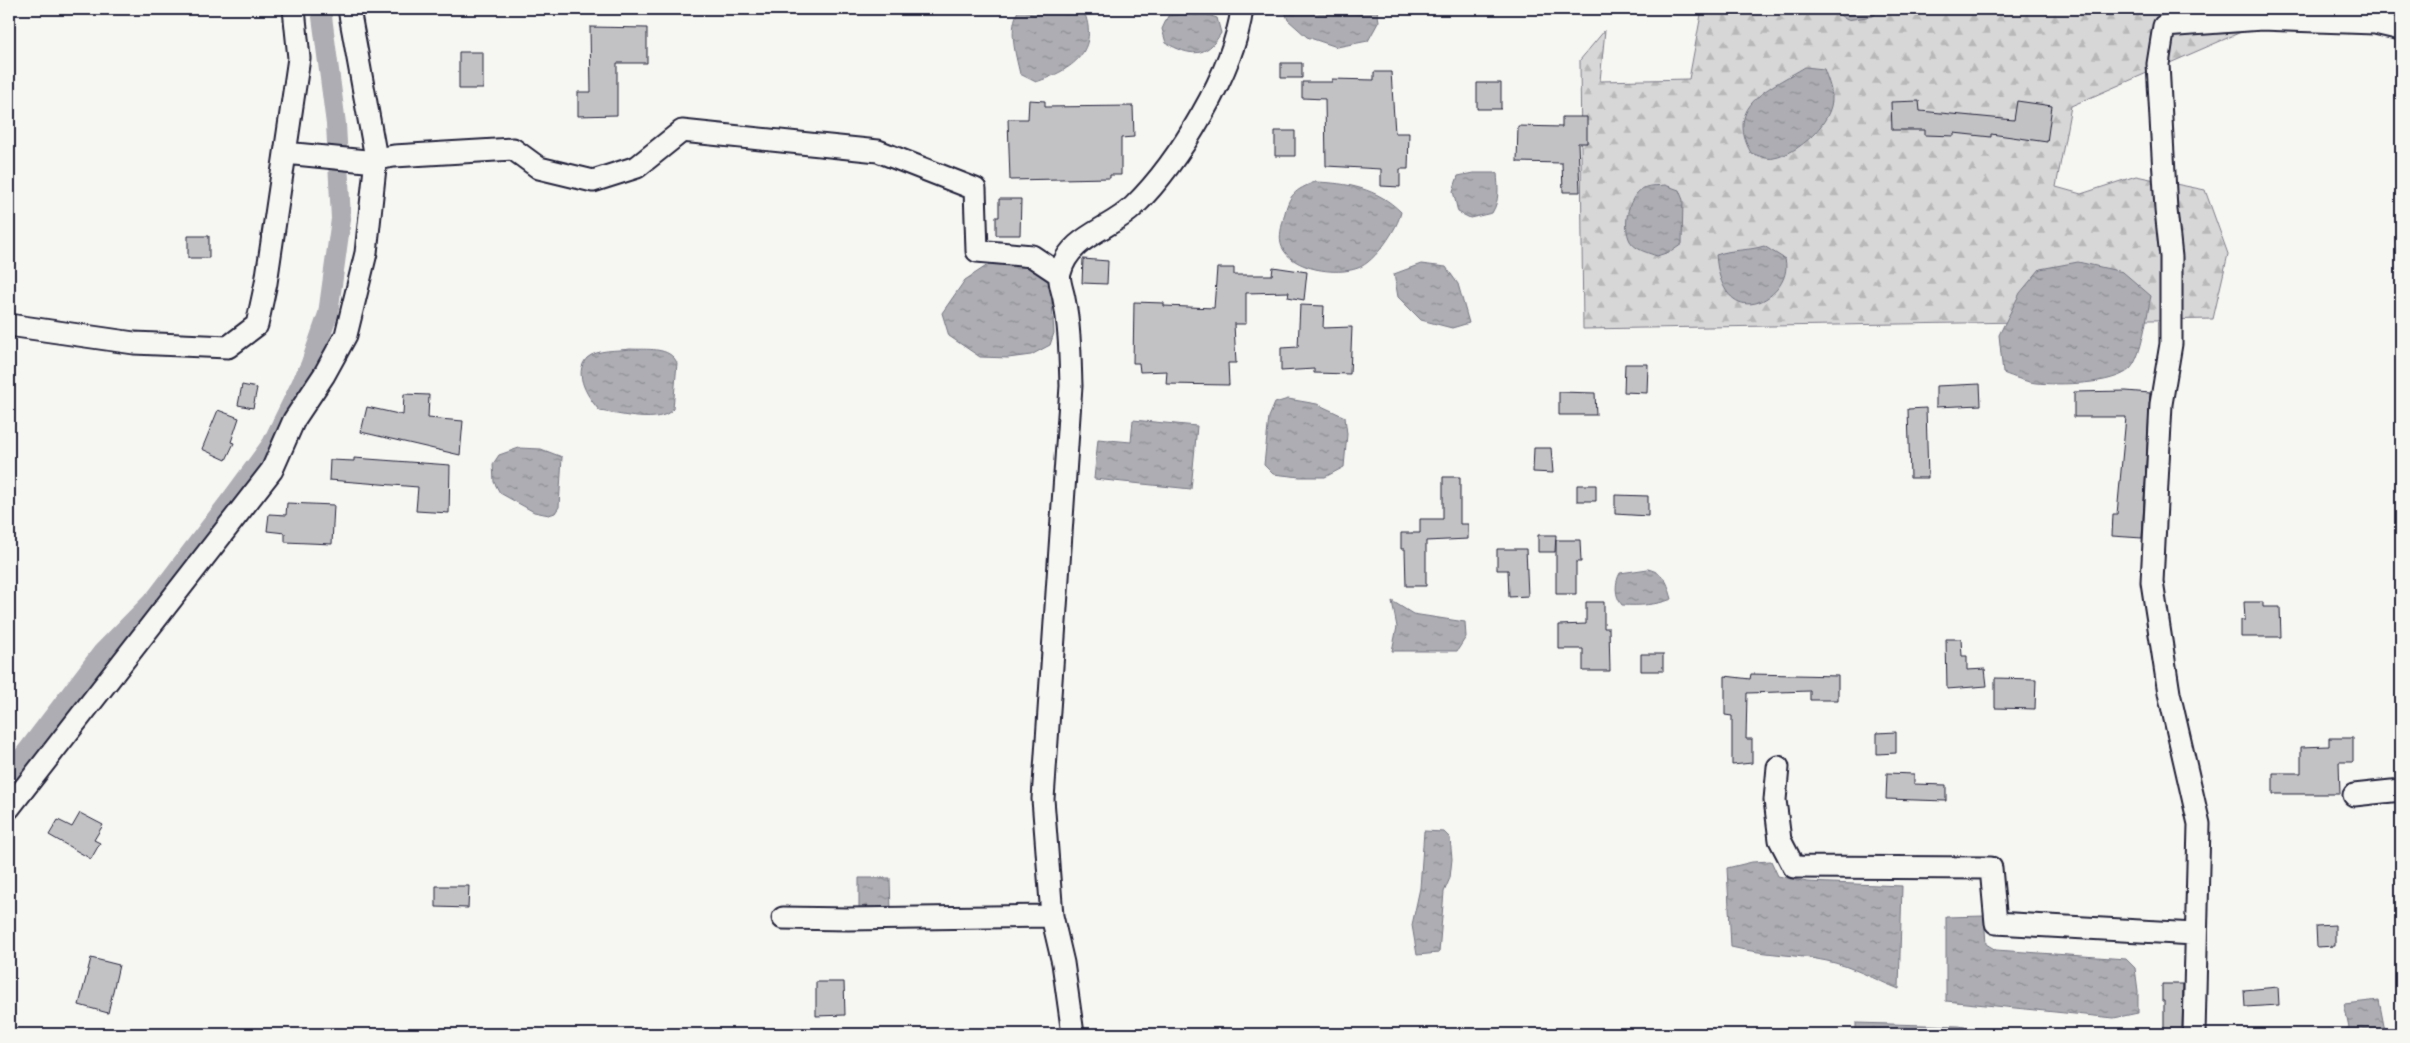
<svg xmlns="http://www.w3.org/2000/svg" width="2410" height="1043" font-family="Caveat,sans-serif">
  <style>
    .forest { fill: url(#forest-firs); stroke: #7c7c89 }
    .water { fill: url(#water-ripples); stroke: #757583 }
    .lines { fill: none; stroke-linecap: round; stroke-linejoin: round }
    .canal { stroke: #adadb3; stroke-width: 20 }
    .building { fill: #c2c2c4; stroke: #22223b }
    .minor-casing { stroke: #22223b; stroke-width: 25 }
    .minor { stroke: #f6f6f2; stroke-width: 21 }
  </style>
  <defs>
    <pattern id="forest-firs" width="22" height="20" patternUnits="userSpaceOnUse" patternTransform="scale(1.25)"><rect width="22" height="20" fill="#d7d7d7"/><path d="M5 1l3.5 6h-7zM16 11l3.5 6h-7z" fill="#b8b8b9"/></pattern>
    <pattern id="water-ripples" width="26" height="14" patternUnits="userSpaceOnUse" patternTransform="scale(1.25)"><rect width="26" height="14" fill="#adadb3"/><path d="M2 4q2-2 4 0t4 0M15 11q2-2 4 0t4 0" fill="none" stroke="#8c8c93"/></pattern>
  </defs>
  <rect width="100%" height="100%" fill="#f6f6f2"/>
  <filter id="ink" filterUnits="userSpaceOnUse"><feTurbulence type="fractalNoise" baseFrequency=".02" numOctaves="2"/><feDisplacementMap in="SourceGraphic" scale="10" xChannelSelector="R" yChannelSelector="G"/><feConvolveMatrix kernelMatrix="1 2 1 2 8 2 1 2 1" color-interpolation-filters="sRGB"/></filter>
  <g filter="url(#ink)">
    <!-- forest -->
    <path class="forest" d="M1702,9h592l-223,97 -15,81 25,7 55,-18 69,14 23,64 -15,65 -630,10 -3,-269 25,-30 -5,51 89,-2z"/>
    <!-- water -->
    <path class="water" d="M1019,9h64c18,42 -11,61 -47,73l-16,-8c-5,-22 -12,-45 -1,-65z
      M1284,9h93l2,12 -11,20 -31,6 -30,-10 -19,-17z
      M1831,9h50l-8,7 -26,4z
      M1184,14h21l12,4 4,15c-15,26 -31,23 -55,10l-4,-14 6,-13z
      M1805,67l19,2c3,8 7,18 8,27 2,26 -34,58 -58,62 -6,2 -17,-3 -23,-5 -27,-49 20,-65 54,-86z
      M1473,173h24c1,15 3,27 -5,40l-22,5 -12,-6 -5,-21 5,-15z
      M1315,182c32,1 62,6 86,30 -3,16 -26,50 -43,56 -21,8 -66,2 -76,-21 -4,-9 0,-22 2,-30 5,-23 11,-27 31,-35z
      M1665,185l14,5 4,10 -1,44 -10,7 -15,5c-8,-3 -22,-6 -27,-15 -8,-15 -2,-48 16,-54 5,-2 13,-1 19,-2z
      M1764,246l21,13c10,37 -62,81 -69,-4 16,-6 32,-4 48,-9z
      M994,261l32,3 24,9 4,60 -4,12 -19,10 -23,3 -28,-1 -31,-21 -7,-23 23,-33z
      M2078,262l45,10 28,24c-4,17 -9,61 -21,73 -17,16 -71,16 -94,14 -10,-1 -22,-6 -33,-10l-4,-38 21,-42 20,-24z
      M1421,264l25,3 12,17 11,39 -17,5 -31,-8 -23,-23 -4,-23z
      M630,349c16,1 40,-3 47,14l-4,46c-13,16 -54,5 -73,2 -11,-12 -28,-37 -13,-53 10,-9 31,-7 43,-9z
      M1288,399l29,5 28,13 2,17 -3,33 -19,10h-25l-27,-3 -9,-9 5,-48 6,-14z
      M1133,420l64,6 -6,63 -97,-10 4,-40 33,3z
      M519,448l22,1 21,8 -3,50 -4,6 -6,2 -15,-3 -34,-19 -6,-11 -1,-18 6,-9z
      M1648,569c18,5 19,13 24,30 -16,6 -32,7 -50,6 -8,-9 -7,-23 -2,-32z
      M1392,601l21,13 52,8 1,15 -9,14h-65l5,-24z
      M1424,831l20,1 6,6 2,21 -2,19 -6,14 -5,61 -22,2 -5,-30 8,-37z
      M1771,861l7,15 29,6 95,4 -3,103c-23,-9 -48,-23 -72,-28 -32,-7 -64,-6 -96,-14l-4,-79 25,-6z
      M859,878h31l1,34h-32z
      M1984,916l2,28 10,6 130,9 9,9 3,23v22l-24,5 -168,-17v-84z
      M2379,1000l5,26 4,8h-51l12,-7 -5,-23z
      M1856,1023l103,3 43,8h-146z"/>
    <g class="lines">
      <!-- canal -->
      <path class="canal" d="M9,775l93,-122 54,-55 77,-101 39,-53 38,-78 18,-52 13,-95 -5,-95 -15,-115"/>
    </g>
    <!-- building -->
    <path class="building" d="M590,27l57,1v35h-30v52l-39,1v-24h13z
      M459,52h24v37h-24z
      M1281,63h21v15h-21z
      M1374,72h17l4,61h14l-1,36h-8v18l-19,-1v-17l-55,-3 -1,-67 -23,-1v-16h30v-3l42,1z
      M1477,83h24v26h-24z
      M1029,100l16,1v6l88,-1 1,31 -13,1v37h-11v3l-100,2 -2,-61h20z
      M1919,101l1,10 94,9 3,-19 35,5 -5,36 -56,-8v3l-37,-4v3l-29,-1v-5h-33l-1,-28z
      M1562,117h25v26h-9l2,49h-17l-1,-29 -45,-1 1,-36 44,1z
      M1275,131h20v25h-20z
      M999,199h22l-1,36h-24v-18h3z
      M188,236h21v22h-21z
      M1083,259l25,2 -1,23 -25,-1z
      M1273,267l34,5 -3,28 -16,-3 1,-5 -43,1v31h-12l2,39h-8l1,22 -63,-1 1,-13 -27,1 -1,-9h-6l1,-61 30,1v3l50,2 3,-40h17v7h38z
      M1300,305l24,1 -1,22 29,-1 -2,47 -36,-1v-4l-33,2v-23l17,-1z
      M1625,364h23l-1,29 -23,-1z
      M1980,384l1,21 -45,2v-21z
      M242,385l15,3 -4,20 -15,-3z
      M2126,391l24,2 -8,145 -30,-2 1,-22h4l9,-97h-52v-25z
      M1559,392l36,1 1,22h-37z
      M404,394l25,1 -1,23 35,3 -3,34 -99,-23 6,-25 36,8z
      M1926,408l2,70h-18l-2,-69z
      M218,410l21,8 -8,24 3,1 -8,17 -24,-11z
      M1534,448h17l2,25 -20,-1z
      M354,458l96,7 -1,48 -33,-2 2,-24 -89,-7 1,-20 24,1z
      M1443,477h17v47h8v15l-42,2v45h-20l-1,-37h-4v-16h19v-14h23z
      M1577,485h19v16h-19z
      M1615,495l33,1v20l-33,-2z
      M287,503l47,2 -2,39 -47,-2v-9l-18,-2 2,-17 17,1z
      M1538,535h18l-1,17h-17z
      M1556,540h24l1,22h-5v32h-20z
      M1497,549h29l2,47 -19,1 -1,-27h-11z
      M1586,602h18v26h5l1,43h-27v-22h-24v-24l27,-1z
      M2244,602h19v5h17l1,30h-40v-17h4z
      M1946,639h15l1,17h5v14l18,-1 2,17 -40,3z
      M1641,654h22v17h-22z
      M1751,674l87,2v24h-28v-9l-63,2 -1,46h6v24l-20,2v-49l-7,-1v-39l25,3z
      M1995,678l41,1 -1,30 -40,-1z
      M1896,732v21l-19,1v-21z
      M2329,738h24v24h-14l1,32h-67v-21h28v-26l28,-1z
      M1887,773l27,1v10l32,1v16l-60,-2z
      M80,813l23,12 -9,15 6,3 -9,16 -42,-24 9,-15 14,7z
      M436,886h33l-1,22 -32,-1z
      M2335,925v21l-18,1 -1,-21z
      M91,958l28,7 -11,48 -29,-8z
      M816,982h28l1,33 -29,1z
      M2162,984h21l-1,50h-18v-33h-2z
      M2278,987l1,18 -34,2 -1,-17z"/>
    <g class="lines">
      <defs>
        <path id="minor" d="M285,153l81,8 28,-5 119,-7 26,19 54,13 44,-14 45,-36 196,20 97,38 2,62 55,5 27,18
          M9,325l125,18 94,4 29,-22 9,-42 33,-225 -5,-49
          M1778,767l-3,33 5,40 14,27 197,1 5,55 199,11
          M2354,795l47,-5
          M9,808l263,-338 22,-50 30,-45 22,-40 20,-82 10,-95 -27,-149
          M783,918l65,1 204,-3
          M1073,1034l-10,-71 -11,-47 -9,-117 28,-413c-1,-30 -1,-58 -7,-87 -1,-7 -6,-19 -4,-26 9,-37 50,-43 74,-67 45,-44 100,-135 108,-197
          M2194,1034l5,-210 -30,-131 -17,-111 9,-178 10,-60v-87l-5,-47 -8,-146 6,-38 98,-7 113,4 26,6"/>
      </defs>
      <!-- minor casing -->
      <use href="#minor" class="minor-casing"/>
      <!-- minor -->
      <use href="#minor" class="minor"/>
    </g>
  </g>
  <!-- margin -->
  <rect width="2410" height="1043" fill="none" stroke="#f6f6f2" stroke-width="30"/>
  <rect x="15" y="15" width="2380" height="1013" fill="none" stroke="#22223b" stroke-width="2" filter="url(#ink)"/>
</svg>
